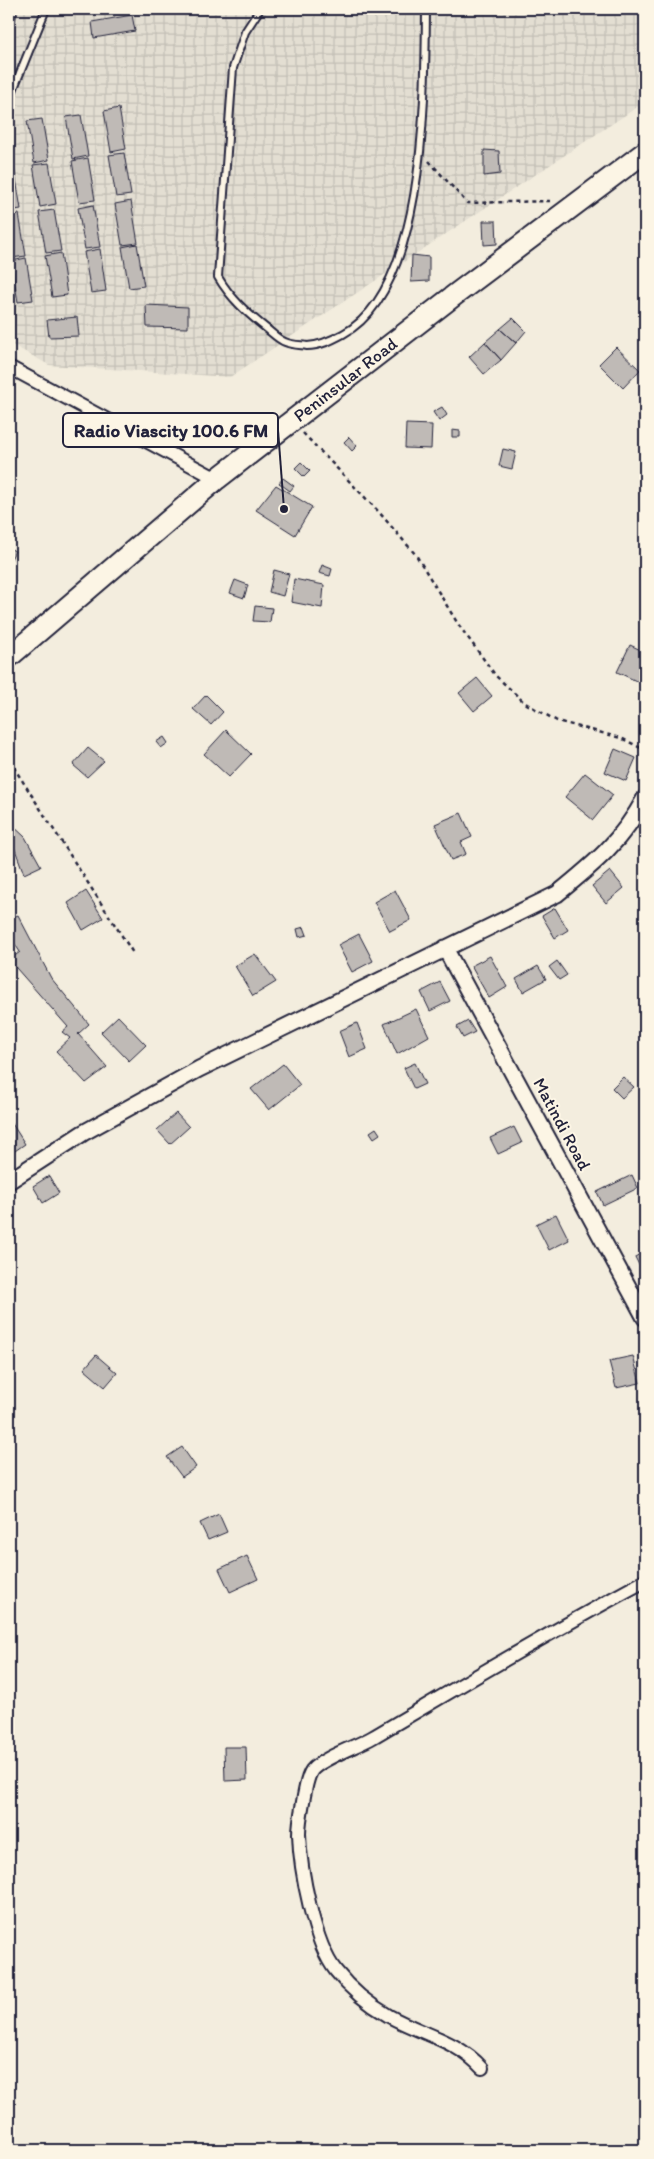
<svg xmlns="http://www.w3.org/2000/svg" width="654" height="2159" font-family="Itim,sans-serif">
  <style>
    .industrial { fill: url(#industrial-grid) }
    .building { fill: #bfbab6; stroke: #22223b }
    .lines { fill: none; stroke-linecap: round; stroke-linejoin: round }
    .service-casing { stroke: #22223b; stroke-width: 10 }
    .minor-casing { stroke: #22223b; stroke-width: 16 }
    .tertiary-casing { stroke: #22223b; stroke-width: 19 }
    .primary-casing { stroke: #22223b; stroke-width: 24 }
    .path { stroke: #22223b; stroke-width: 2.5; stroke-dasharray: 4 4; stroke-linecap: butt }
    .service { stroke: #fcf5e5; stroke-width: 6 }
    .minor { stroke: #fcf5e5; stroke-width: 12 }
    .tertiary { stroke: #fcf5e5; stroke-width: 15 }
    .primary { stroke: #fcf5e5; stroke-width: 20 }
    .labels { text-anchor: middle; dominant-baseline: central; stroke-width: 4; stroke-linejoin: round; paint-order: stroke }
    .street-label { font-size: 18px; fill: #22223b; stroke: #fcf5e5 }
    .leader { fill: none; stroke: #22223b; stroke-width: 2 }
    .callout-dot { fill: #22223b; stroke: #fcf5e5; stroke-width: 2 }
    .callout { fill: #fcf5e5; stroke: #22223b; stroke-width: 2 }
    .callout-label { font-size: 19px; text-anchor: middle; font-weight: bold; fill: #22223b }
  </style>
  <defs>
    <pattern id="industrial-grid" width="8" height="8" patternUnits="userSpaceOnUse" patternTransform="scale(1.25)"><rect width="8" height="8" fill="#e3ded2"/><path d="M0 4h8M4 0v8" fill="none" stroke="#c2beb5"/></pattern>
  </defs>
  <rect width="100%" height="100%" fill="#f3edde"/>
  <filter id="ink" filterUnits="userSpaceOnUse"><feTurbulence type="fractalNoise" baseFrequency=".02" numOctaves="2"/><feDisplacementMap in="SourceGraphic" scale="10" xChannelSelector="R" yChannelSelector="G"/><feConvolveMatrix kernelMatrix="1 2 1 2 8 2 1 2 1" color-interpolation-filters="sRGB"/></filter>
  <g filter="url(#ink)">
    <!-- industrial -->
    <path class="industrial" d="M9,9h636v93l-415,275 -181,-12 -40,-22z"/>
    <!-- building -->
    <path class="building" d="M9,9h9l-3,12 -6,-2z
      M132,15l3,16 -41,7 -2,-16z
      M119,108l7,41 -15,3 -7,-41z
      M81,115l7,41 -15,3 -7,-42z
      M42,119l7,41 -15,3 -7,-42z
      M9,131l5,34 -5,1z
      M484,150l15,1 1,23 -16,2z
      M124,153l7,42 -15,2 -7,-42z
      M88,158l7,42 -16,2 -7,-41z
      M49,163l7,41 -16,3 -7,-42z
      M14,167l7,42 -12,2v-43z
      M131,201l7,42 -16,2 -7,-41z
      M93,205l7,42 -15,2 -7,-41z
      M54,210l7,41 -15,2 -7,-41z
      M19,214l7,42 -15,2 -2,-42z
      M483,221h13l1,23 -13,1z
      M137,244l7,42 -15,2 -7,-41z
      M100,249l6,42 -15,2 -7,-41z
      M61,253l6,42 -15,2 -7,-41z
      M412,255l17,2v24l-18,1z
      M26,258l7,42 -15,2 -7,-41z
      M146,305l42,2v21l-41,-1z
      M77,317l2,19 -30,1 -2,-17z
      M513,318l13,13 -10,12 -16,-14z
      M500,329l16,14 -15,17 -16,-18z
      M485,342l16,18 -17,14 -15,-17z
      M616,347l24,23 -17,18 -24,-24z
      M442,407l5,8 -8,6 -6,-9z
      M406,424l26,1 -1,24 -26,-1z
      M452,430l8,1v6h-8z
      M349,437l8,9 -5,5 -8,-9z
      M503,449l13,3 -4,17 -13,-3z
      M301,462l9,9 -6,6 -9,-9z
      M283,478l11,8 -4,5 -11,-8z
      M276,485l36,22 -17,28 -39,-25z
      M9,548l6,3 -6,12z
      M322,565l10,4 -2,7 -11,-3z
      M274,570l15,4 -6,22 -14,-4z
      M294,579l30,6 -2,23 -31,-6z
      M235,580l13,5 -4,13 -14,-5z
      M255,606l17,2 -2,14 -17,-1z
      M630,645l15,7v33l-28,-13z
      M477,678l15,18 -18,15 -15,-18z
      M206,695l17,17 -12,13 -18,-16z
      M226,730l25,24 -22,23 -25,-23z
      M164,737l4,6 -7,5 -5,-6z
      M88,748l16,13 -17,16 -14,-12z
      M615,749l21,9 -10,23 -21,-9z
      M585,773l28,22 -20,25 -28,-23z
      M461,813l11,24 -11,5 5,12 -15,6 -16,-36z
      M9,822l16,15 16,29 -17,8 -11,-30 -4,-6z
      M610,871l14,17 -18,15 -14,-17z
      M395,890l16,30 -21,11 -16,-29z
      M86,891l17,27 -20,12 -15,-27z
      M555,908l13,22 -13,8 -13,-22z
      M18,915l33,63 38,46 -11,10 29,33 -21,16 -30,-32 14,-13 -8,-6 6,-5 -59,-67 11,-8 -11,-17v-16z
      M304,927l3,8 -8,2 -2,-8z
      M359,934l14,27 -21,11 -14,-27z
      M255,954l21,28 -23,14 -18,-30z
      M490,956l17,31 -18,11 -18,-32z
      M557,961l10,14 -8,5 -10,-13z
      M538,966l8,13 -23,13 -7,-13z
      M440,982l10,19 -20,10 -9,-19z
      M416,1009l13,27 -32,18 -13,-30z
      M118,1016l28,29 -17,16 -28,-29z
      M468,1021l7,11 -12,6 -6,-11z
      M357,1023l10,26 -18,8 -10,-26z
      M415,1063l10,21 -11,5 -10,-21z
      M283,1064l17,21 -31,25 -18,-21z
      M623,1077l11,10 -12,11 -10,-10z
      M176,1113l13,14 -19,17 -13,-14z
      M9,1119l16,25 -16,11z
      M514,1127l8,16 -24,11 -8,-16z
      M376,1128l4,6 -6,4 -4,-6z
      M632,1175l6,13 -35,17 -6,-13z
      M49,1176l10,17 -16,10 -10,-17z
      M556,1214l13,26 -20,10 -13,-26z
      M645,1251v24h-1l-9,-18z
      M96,1355l21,18 -12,14 -21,-18z
      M633,1356l7,27 -24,5 -7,-27z
      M182,1447l14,20 -14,10 -15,-20z
      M219,1514l8,18 -19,8 -8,-17z
      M247,1556l11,23 -28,13 -11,-23z
      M224,1747h22l1,33 -22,1z"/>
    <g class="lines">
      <defs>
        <path id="service" d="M260,9l-15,23 -12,36 -15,209c13,22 29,36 49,52 5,4 12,11 18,13 7,3 15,3 22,4 13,0 25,-6 36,-12 84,-45 82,-241 83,-325
          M9,100l37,-91"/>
        <path id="minor" d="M9,367l208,112
          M482,2068c-25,-28 -61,-34 -93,-52 -21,-12 -38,-26 -53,-45 -22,-27 -36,-102 -37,-137 0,-12 3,-26 5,-38 2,-9 3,-19 8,-26 10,-12 46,-24 61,-33 90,-53 180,-107 272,-156"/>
        <path id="tertiary" d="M445,948l200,370
          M9,1181l74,-48 116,-64 358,-175c37,-30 65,-53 88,-96"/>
        <g id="primary">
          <path id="s1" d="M9,657l208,-178 239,-185 189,-142"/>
        </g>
      </defs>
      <!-- service casing -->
      <use href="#service" class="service-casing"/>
      <!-- minor casing -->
      <use href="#minor" class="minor-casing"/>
      <!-- tertiary casing -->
      <use href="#tertiary" class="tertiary-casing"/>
      <!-- primary casing -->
      <use href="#primary" class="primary-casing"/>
      <!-- path -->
      <path class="path" d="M429,161l38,42 83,-2
        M303,433l75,78 38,44 42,69 38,52 29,27 32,18 64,17 24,12
        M9,760l124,193"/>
      <!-- service -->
      <use href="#service" class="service"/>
      <!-- minor -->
      <use href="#minor" class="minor"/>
      <!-- tertiary -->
      <use href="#tertiary" class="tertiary"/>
      <!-- primary -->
      <use href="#primary" class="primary"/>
    </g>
  </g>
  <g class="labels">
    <!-- street labels -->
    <g class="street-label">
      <text stroke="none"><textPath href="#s1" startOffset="436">Peninsular Road</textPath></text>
      <text transform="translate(562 1124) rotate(62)">Matindi Road</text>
    </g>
  </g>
  <!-- callouts -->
  <path class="leader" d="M284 509L278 430"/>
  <circle class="callout-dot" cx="284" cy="509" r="5"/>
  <rect class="callout" x="63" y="413" width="215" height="34" rx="5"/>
  <g class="callout-label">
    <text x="171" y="437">Radio Viascity 100.6 FM</text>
  </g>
  <!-- margin -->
  <rect width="654" height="2159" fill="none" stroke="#fcf5e5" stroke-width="30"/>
  <rect x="15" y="15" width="624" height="2129" fill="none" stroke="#22223b" stroke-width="2" filter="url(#ink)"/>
</svg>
